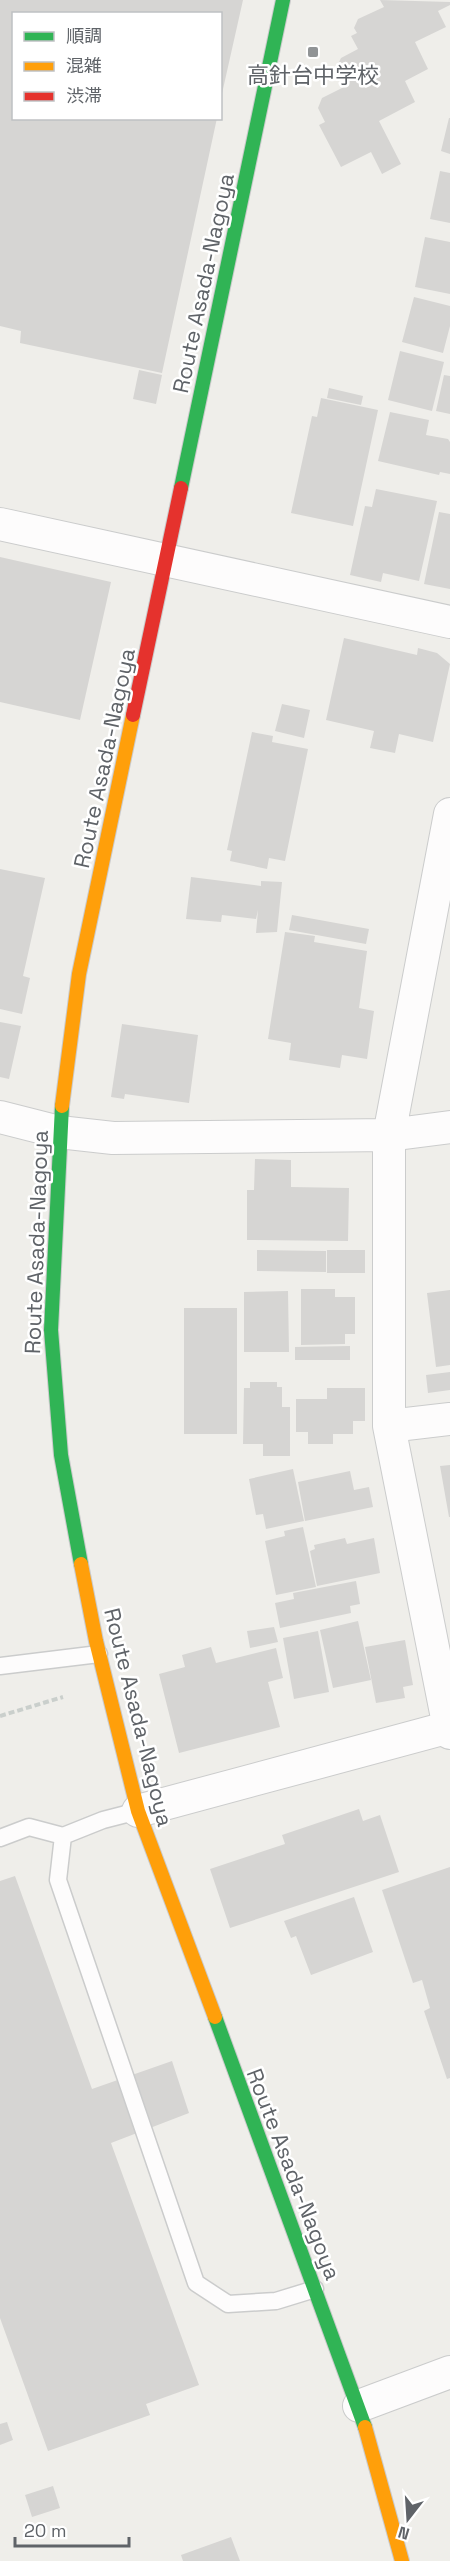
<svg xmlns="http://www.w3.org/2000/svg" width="450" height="2561" font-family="'Space Grotesk','Noto Sans JP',sans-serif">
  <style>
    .building { fill: #d6d5d3 }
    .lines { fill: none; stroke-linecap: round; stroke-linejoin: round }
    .lane-casing { stroke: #cbcccc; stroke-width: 19 }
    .street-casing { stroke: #cbcccc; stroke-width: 34 }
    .fast-casing { stroke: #cacacb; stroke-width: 16 }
    .slow-casing { stroke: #cacacb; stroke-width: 16 }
    .jam-casing { stroke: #cacacb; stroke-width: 16 }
    .path { stroke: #cacfcc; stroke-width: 4; stroke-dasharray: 6 3; stroke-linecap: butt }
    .lane { stroke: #fdfcfc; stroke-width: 16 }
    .street { stroke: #fdfcfc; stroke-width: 32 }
    .fast { stroke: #30b455; stroke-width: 14 }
    .slow { stroke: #ff9f0a; stroke-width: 14 }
    .jam { stroke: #e5322d; stroke-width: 14 }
    .poi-dot { fill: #919496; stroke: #fff; stroke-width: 2 }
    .labels { text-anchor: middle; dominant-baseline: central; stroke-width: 5; stroke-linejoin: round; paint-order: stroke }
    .poi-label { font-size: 22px; fill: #5f6368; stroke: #fff }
    .street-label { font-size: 22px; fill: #5f6368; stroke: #fff }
  </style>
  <rect width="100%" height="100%" fill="#efeeea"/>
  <!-- building -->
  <path class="building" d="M0,0h243l-22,98 -1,-84h-206v104h203l-55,255 -142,-30 1,-12 -21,-5z
    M380,0l70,2v3l-12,6 8,16 -31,15 13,27 -23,12 10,21 -36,19 22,43 -19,10 -11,-22 -30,15 -22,-42 6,-3 -7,-14 4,-10 22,-11 -9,-17 6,-12 17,-9 -7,-13 6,-3 -3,-5 4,-9 26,-12z
    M449,118h1v36l-9,-3z
    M440,171l10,2v50l-20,-4z
    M425,237l25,5v52l-35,-7z
    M414,297l36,9v20l-7,27 -41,-11z
    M400,351l44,11 -12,49 -44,-11z
    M139,370l23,5 -6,29 -23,-5z
    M444,375l6,1v38l-14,-3z
    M329,388l34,8 -2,9 -34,-7z
    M321,398l57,12 -25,116 -62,-13 21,-97 5,1z
    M390,412l39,8 -3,15 22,4 2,3v32l-10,-2 -1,3 -61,-14z
    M376,489l61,12 -18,80 -36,-8 -2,9 -31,-7 15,-69 7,1z
    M439,512l11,2v75l-26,-5z
    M0,557l111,25 -31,138 -80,-18z
    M344,638l73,17 1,-7 19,5 13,11 -17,78 -34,-8 -4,19 -25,-5 4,-17 -48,-11z
    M282,704l28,6 -6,28 -29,-7z
    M252,732l21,4 -1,6 36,7 -23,112 -16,-3 -2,11 -37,-8 2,-10 -5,-1z
    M0,869l45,9 -22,98 7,2 -8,36 -22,-5z
    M191,877l70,9v-5l21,1 -5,50 -21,1 2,-23 -2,9 -34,-4 -1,7 -35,-3z
    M292,915l77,14 -3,15 -77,-14z
    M285,932l30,4 -1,6 53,9 -8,57 15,3 -7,48 -25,-4 -2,13 -51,-8 2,-17 -23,-4z
    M0,1022l21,4 -12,53 -9,-2z
    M122,1024l76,11 -9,68 -64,-9 -1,5 -13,-2z
    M255,1159l36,1v27l58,1 -1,53 -101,-1v-50h7z
    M257,1250l69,1v21l-69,-1z
    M327,1250h38v23h-38z
    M301,1289h34v8h20v37h-10v10l-44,1z
    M450,1290v75l-14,2 -9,-74z
    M288,1291l1,61h-45v-60z
    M184,1308h53v126h-53z
    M350,1346v14h-55v-13z
    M450,1372v18l-22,3 -2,-18z
    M250,1382h27v5h5v20h8v49h-27v-12h-20l1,-56h6z
    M327,1388h38v33h-12v13h-20v10h-25v-12h-12v-33h31z
    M450,1465v52h-1l-9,-51z
    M293,1469l11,52 -38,8 -3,-15 -7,1 -7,-36z
    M350,1471l4,19 15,-3 4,20 -68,14 -7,-39z
    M303,1527l13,60 -40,8 -11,-54 20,-5 -1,-5z
    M345,1538l2,6 27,-6 6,35 -63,13 -7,-35 5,-2 -1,-4z
    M356,1581l4,23 -10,2 1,7 -71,15 -5,-25 19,-4 -1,-6z
    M358,1621l13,59 -38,8 -13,-58z
    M274,1627l4,15 -28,6 -3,-17z
    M318,1631l11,61 -35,7 -11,-61z
    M405,1640l8,45 -10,2 2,11 -29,5 -11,-56z
    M211,1647l5,16 60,-15 7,30 -15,4 12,45 -101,26 -20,-79 26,-7 -3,-12z
    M359,1809l4,12 17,-6 19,57 -169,56 -20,-59 75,-25 -3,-9z
    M450,1867v211l-3,1 -23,-68 6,-3 -8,-28 -9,3 -31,-93z
    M15,1876l77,213 80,-28 17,52 -78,30 88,242 -53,19 4,11 -102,36 -48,-133v-437z
    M354,1897l19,55 -62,23 -15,-39 -5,2 -7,-17z
    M7,2422l6,18 -13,5v-21z
    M53,2486l7,22 -28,9 -7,-22z
    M231,2537l9,24h-57l-2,-6z"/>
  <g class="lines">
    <defs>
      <path id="lane" d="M0,1666l99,-12
        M138,1811l-35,9 -40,16 -5,44 138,403 32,21 48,-3 39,-12
        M0,1838l29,-11 34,9"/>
      <path id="street" d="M0,524l450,98
        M450,814l-61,321v291l61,307
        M0,1117l59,15 54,6 276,-3 61,-8
        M389,1426l61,-7
        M138,1811l312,-84
        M359,2406l91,-34"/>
      <path id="fast" d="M181,488l102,-488
        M62,1106l-11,224 10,125 20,109
        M215,2017l150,410"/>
      <path id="slow" d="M62,1106l17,-132 54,-259
        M81,1564l15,77 42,170 77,206
        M365,2427l37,134"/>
      <path id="jam" d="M133,715l48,-227"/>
    </defs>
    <!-- lane casing -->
    <use href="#lane" class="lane-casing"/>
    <!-- street casing -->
    <use href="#street" class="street-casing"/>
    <!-- fast casing -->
    <use href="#fast" class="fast-casing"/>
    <!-- slow casing -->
    <use href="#slow" class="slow-casing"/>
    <!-- jam casing -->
    <use href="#jam" class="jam-casing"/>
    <!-- path -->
    <path class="path" d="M0,1716l63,-19"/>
    <!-- lane -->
    <use href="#lane" class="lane"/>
    <!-- street -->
    <use href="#street" class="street"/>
    <!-- fast -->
    <use href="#fast" class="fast"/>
    <!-- slow -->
    <use href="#slow" class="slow"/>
    <!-- jam -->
    <use href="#jam" class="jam"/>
  </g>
  <!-- markers -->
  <rect class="poi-dot" x="307" y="46" width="12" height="12" rx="3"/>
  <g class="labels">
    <!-- poi labels -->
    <g class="poi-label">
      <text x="313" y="75">高針台中学校</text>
    </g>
    <!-- street labels -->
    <g class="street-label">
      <text transform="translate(203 283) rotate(-78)">Route Asada-Nagoya</text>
      <text transform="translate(104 758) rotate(-78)">Route Asada-Nagoya</text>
      <text transform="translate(36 1242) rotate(-88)">Route Asada-Nagoya</text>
      <text transform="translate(139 1717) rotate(76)">Route Asada-Nagoya</text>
      <text transform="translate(294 2174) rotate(69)">Route Asada-Nagoya</text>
    </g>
  </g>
  <!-- legend -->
  <rect x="12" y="12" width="210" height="108" fill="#ffffff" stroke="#bfc1c3" stroke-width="1.5"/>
  <rect x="24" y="32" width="30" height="9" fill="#30b455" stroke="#bfc1c3" stroke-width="1.5"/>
  <text x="66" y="42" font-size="18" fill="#5f6368">順調</text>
  <rect x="24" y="62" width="30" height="9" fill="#ff9f0a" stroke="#bfc1c3" stroke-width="1.5"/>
  <text x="66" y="72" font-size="18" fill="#5f6368">混雑</text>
  <rect x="24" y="92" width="30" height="9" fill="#e5322d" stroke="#bfc1c3" stroke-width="1.5"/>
  <text x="66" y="102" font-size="18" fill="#5f6368">渋滞</text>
  <!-- north arrow -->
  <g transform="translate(408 2519) rotate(197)" stroke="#ffffff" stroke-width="4.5" paint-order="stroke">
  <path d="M0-4.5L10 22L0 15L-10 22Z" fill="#5f6368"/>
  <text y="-9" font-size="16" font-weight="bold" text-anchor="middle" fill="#5f6368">N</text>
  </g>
  <!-- scale -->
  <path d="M15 2537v9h114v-9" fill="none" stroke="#5f6368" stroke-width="3"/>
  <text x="24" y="2537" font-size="18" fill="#5f6368" stroke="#ffffff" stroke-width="4.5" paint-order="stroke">20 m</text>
</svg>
